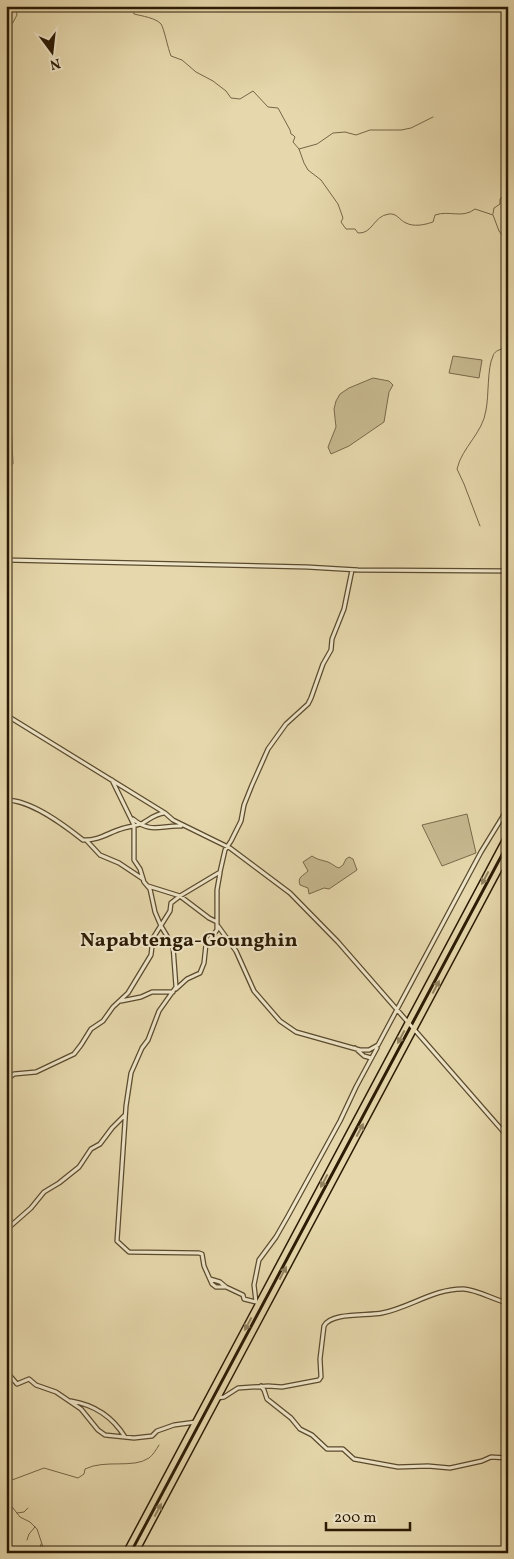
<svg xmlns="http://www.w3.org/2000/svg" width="514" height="1559" font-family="Vollkorn,serif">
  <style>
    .green { fill: #c6b88f; stroke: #78694a }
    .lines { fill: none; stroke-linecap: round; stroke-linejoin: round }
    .stream { stroke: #756547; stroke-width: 1 }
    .minor-casing { stroke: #5a4a2e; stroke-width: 5.5 }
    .highway-casing { stroke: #2b1a04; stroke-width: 8 }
    .minor { stroke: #efe6c9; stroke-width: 3 }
    .highway { stroke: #e6d8ac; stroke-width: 5 }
    .oneway { fill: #928260 }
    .labels { text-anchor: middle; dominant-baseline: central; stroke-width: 4; stroke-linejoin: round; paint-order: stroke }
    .quarter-label { font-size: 20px; font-weight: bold; fill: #2b1a04; stroke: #efe6c9 }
  </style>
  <rect width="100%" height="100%" fill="#e6d8ac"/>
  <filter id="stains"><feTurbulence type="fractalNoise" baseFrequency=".004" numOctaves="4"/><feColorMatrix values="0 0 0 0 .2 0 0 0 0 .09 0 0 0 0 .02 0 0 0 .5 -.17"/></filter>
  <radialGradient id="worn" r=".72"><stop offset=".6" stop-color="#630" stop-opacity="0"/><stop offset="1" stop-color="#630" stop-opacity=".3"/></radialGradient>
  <!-- green -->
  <path class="green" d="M453,356l29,4 -3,18 -30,-5z
    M373,378l16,3 4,4 -4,7 -5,30 -35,24 -18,8 -3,-7 8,-20 -2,-18 2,-8 4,-7 9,-6z
    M6,419h5l2,45 -7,1z
    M467,814l9,39 -34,13 -20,-41z
    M312,856c6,4 10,4 16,6 5,2 7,5 11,6l4,-3 3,-6 3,-2 4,2 4,11 -28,19 -5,-1 -15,6 -1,-6 -8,-3c-3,-8 3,-9 8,-14l-5,-9z"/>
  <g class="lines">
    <!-- stream -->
    <path class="stream" d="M127,6l5,3 2,5c8,2 22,4 27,10 3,4 7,25 10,32l11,4 14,12 17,9 13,10 5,7 9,1 13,-8 15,16 10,1 12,22 1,4 2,1 2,2 -2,5 6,7 5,14 4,7 13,10 17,24 5,14 -2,4 5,7h9l3,4c15,1 15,-17 31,-19 8,-1 10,6 17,9 8,4 18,2 27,-1l2,-7c15,-5 27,4 40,-6l18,6 6,16 9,11
      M11,26l6,-11 -1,-5 4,-4
      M299,149l18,-5 16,-11 12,-1 11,3 14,-5h31l10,-2 22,-11
      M493,214l1,-6 6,-4v-5l8,-6
      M480,526l-16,-42 -7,-15c5,-22 26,-36 29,-59 3,-14 1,-42 7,-54 1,-4 5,-6 9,-7l6,-14
      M6,1479l6,1 32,-12 34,10 6,-4 1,-5c20,-10 48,0 64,-11 4,-3 7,-8 10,-13
      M6,1499l14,18 10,5 7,7 8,24
      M17,1513l7,-1 4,-4
      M27,1540l2,-6 6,-7
      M33,1553l7,-3 1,-6"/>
    <defs>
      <path id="minor" d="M6,560l301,7 51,3 150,1
        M6,715l159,98 8,7 57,28 60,45 48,49 170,195
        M112,780l22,45v35l6,9 4,13 6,7 5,23 6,14 12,20 3,41 -17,24 -11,29 -6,8 -11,25 -5,33 -9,135 12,11 70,1 3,1 2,12 8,18 4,3h10l17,8 1,4 12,3
        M6,800c25,0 58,25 77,40 16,1 26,-8 41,-12 6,-2 13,-2 19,-5 7,-4 12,-9 21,-10
        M133,819c18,15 28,6 48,7
        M87,841l13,14 19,8 24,16
        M148,886l32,10 29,22 8,4
        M218,926l18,25 18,40 26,30 16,11 64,18h9l9,-5 103,-193 27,-44
        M176,989l11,-10 13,-6 4,-10 2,-19 11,-14v-40l3,-17
        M121,1001l20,-4 11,-5h21
        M355,1048l9,8 7,2
        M6,1080l8,-6 22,-2 38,-18 7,-9 10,-16 12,-8 10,-14 15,-14 23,-38 2,-17 17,-27 1,-8 9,-7 40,-24 5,-22 6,-9 10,-20 3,-16 8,-20 16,-36 18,-25 22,-20 3,-6 12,-34 8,-14 1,-11 12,-30 8,-39
        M6,1230l25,-22 13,-16 15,-9 20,-16 12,-18 9,-5 12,-16 13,-13
        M210,1279l10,3 6,5
        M256,1302l-2,-17 5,-25 17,-23 12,-21 52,-95 16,-34 21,-39
        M6,1371l11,13 12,-5 7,6 20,7 25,17 17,21 7,5 29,3 18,-2 5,-5 17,-6 22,-3
        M261,1386l3,4 3,9 24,19 9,11 12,6 15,14h16l11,10 44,8 30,-1 22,2 32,-7 9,-4 17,1
        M218,1398l6,-1 14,-9 30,-2 14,1 37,-7 2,-3 -1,-18 4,-33c7,-14 44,-10 58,-13 27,-5 53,-25 82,-24 14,1 30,11 44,14
        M71,1401c24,4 41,15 54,36"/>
      <path id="highway" d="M126,1553l382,-718
        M135,1553l373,-701"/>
    </defs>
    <!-- minor casing -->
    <use href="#minor" class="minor-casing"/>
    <!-- highway casing -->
    <use href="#highway" class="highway-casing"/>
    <!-- minor -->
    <use href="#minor" class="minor"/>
    <!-- highway -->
    <use href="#highway" class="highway"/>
  </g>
  <!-- one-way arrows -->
  <defs><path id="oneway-solid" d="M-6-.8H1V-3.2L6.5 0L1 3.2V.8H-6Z" transform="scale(1.25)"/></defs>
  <g class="oneway">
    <use href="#oneway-solid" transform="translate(485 878) rotate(118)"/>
    <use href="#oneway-solid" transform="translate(436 987) rotate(-62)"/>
    <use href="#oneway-solid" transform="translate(401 1037) rotate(118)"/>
    <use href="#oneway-solid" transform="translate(360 1130) rotate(-62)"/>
    <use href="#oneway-solid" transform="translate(324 1181) rotate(118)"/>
    <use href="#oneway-solid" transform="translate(283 1273) rotate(-62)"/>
    <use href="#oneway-solid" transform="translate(248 1324) rotate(118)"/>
    <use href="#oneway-solid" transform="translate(158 1510) rotate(-62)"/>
  </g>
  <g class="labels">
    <!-- quarter labels -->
    <g class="quarter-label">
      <text x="189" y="941">Napabtenga-Gounghin</text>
    </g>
  </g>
  <!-- margin -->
  <rect width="514" height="1559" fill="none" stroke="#e6d8ac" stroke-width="25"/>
  <rect x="8" y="8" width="499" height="1544" fill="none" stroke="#2b1a04" stroke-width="2.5"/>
  <rect x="12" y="12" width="489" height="1534" fill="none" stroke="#2b1a04"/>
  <!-- north arrow -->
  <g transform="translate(52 52) rotate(165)" stroke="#efe6c9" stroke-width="4" paint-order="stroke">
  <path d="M0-4L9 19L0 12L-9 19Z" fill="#2b1a04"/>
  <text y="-8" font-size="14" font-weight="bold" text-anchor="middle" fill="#2b1a04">N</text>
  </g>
  <!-- scale -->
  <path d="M326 1522v8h84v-8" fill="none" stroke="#2b1a04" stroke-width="2.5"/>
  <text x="334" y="1522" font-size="15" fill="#2b1a04" stroke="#efe6c9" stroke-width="4" paint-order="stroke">200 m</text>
  <rect width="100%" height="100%" filter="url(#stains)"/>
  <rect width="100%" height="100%" fill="url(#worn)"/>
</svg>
